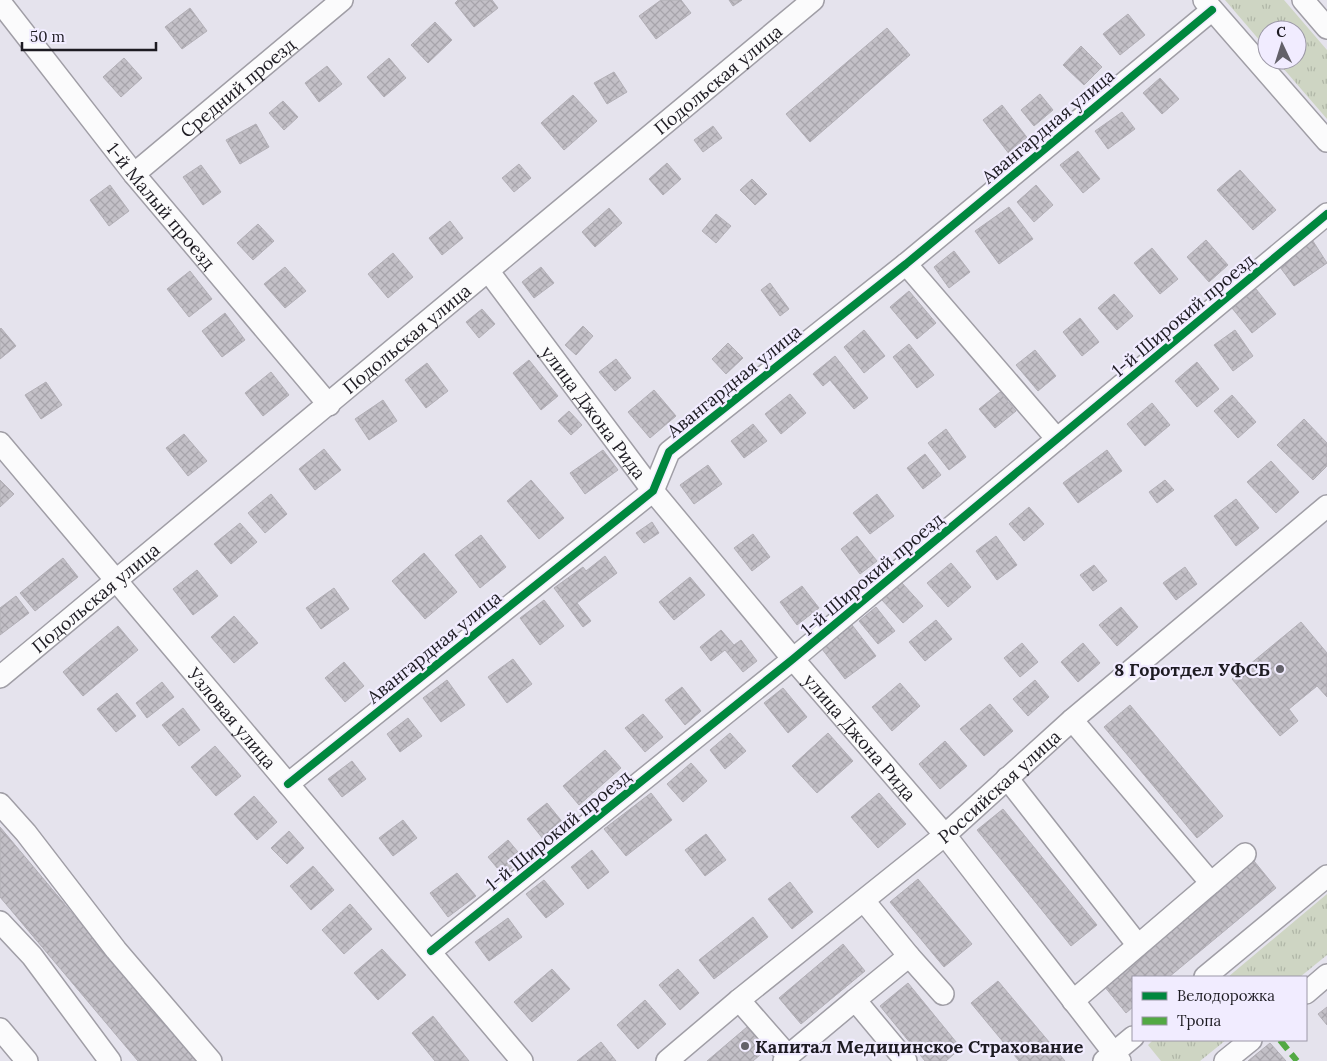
<svg xmlns="http://www.w3.org/2000/svg" width="1327" height="1061" font-family="Lora,serif">
  <style>
    .grass { fill: url(#grass-tufts) }
    .building { fill: url(#building-cross-hatch); stroke: #b2afb6 }
    .lines { fill: none; stroke-linecap: round; stroke-linejoin: round }
    .minor-casing { stroke: #a09ea6; stroke-width: 24 }
    .minor { stroke: #fbfbfc; stroke-width: 21 }
    .quiet { stroke: #52a943; stroke-width: 6; stroke-dasharray: 12 6; stroke-linecap: butt }
    .cycleway-casing { stroke: #f1ecff; stroke-width: 11 }
    .cycleway { stroke: #00873e; stroke-width: 8 }
    .poi-dot { fill: #636169; stroke: #f1ecff; stroke-width: 2 }
    .labels { text-anchor: middle; dominant-baseline: central; stroke-width: 4.5; stroke-linejoin: round; paint-order: stroke }
    .street-label { font-size: 18px; fill: #1d1b22; stroke: #f1ecff }
    .poi-label { font-size: 18px; font-weight: bold; fill: #1d1b22; stroke: #f1ecff; text-anchor: end }
  </style>
  <defs>
    <pattern id="grass-tufts" width="24" height="20" patternUnits="userSpaceOnUse" patternTransform="scale(1.25)"><rect width="24" height="20" fill="#ced5c3"/><path d="M3 7l-1-3M5 7V3M7 7l1-3M15 17l-1-3M17 17v-4M19 17l1-3" fill="none" stroke="#b0b6a7"/></pattern>
    <pattern id="building-cross-hatch" width="8" height="8" patternUnits="userSpaceOnUse" patternTransform="scale(1.25)"><rect width="8" height="8" fill="#c3c0c7"/><path d="M0 0l8 8M0 8l8-8" fill="none" stroke="#a7a4ab"/></pattern>
  </defs>
  <rect width="100%" height="100%" fill="#e5e3ed"/>
  <!-- grass -->
  <path class="grass" d="M1225,0h59l43,50v69l-51,-59h21v-30h-30v19z
    M1327,894v61l-27,22h-72z
    M1153,1040h73l-26,21h-39l-13,-16z"/>
  <!-- building -->
  <path class="building" d="M458,0h34l6,8 -24,19 -19,-24z
    M661,0h20l10,13 -35,26 -17,-23z
    M729,0h13l-9,6z
    M190,8l17,23 -25,18 -17,-22z
    M1128,14l17,21 -25,20 -17,-21z
    M435,22l17,18 -24,23 -17,-18z
    M887,28l23,27 -100,87 -24,-28z
    M1081,46l21,21 -18,18 -21,-20z
    M124,58l18,20 -21,19 -18,-20z
    M389,58l17,20 -22,19 -17,-20z
    M327,66l15,18 -23,18 -14,-19z
    M614,72l13,20 -20,12 -13,-21z
    M1160,78l19,21 -17,15 -19,-21z
    M1040,94l13,16 -19,16 -13,-16z
    M573,95l24,26 -33,29 -23,-27z
    M283,101l15,16 -14,13 -15,-17z
    M1002,105l27,35 -19,15 -27,-35z
    M1122,112l13,17 -27,20 -13,-18z
    M256,124l13,23 -29,17 -14,-24z
    M713,126l9,12 -19,14 -9,-12z
    M1078,151l22,28 -17,14 -23,-28z
    M667,163l14,16 -18,16 -14,-16z
    M519,164l12,14 -17,14 -12,-14z
    M201,165l20,27 -18,13 -20,-28z
    M1240,170l36,40 -23,20 -36,-40z
    M752,179l15,15 -12,11 -15,-15z
    M110,185l19,26 -20,15 -19,-26z
    M1036,185l17,20 -19,17 -17,-20z
    M1009,207l24,32 -34,25 -24,-33z
    M609,208l13,15 -27,24 -13,-15z
    M716,214l15,12 -15,17 -14,-12z
    M450,221l13,17 -21,17 -13,-17z
    M258,224l16,17 -21,19 -16,-17z
    M1311,238l16,25 -33,23 -17,-23z
    M1206,240l22,25 -19,17 -22,-25z
    M1152,248l26,31 -18,15 -26,-31z
    M954,251l16,21 -21,16 -15,-21z
    M393,253l20,24 -25,21 -20,-24z
    M285,267l21,24 -21,17 -21,-24z
    M541,267l13,16 -20,15 -12,-16z
    M190,271l22,28 -23,18 -22,-28z
    M770,283l19,26 -9,7 -19,-26z
    M1256,289l20,25 -24,19 -20,-25z
    M909,291l27,32 -19,16 -27,-32z
    M1114,294l19,22 -16,14 -19,-22z
    M482,309l13,15 -16,14 -13,-16z
    M225,313l20,27 -23,17 -20,-26z
    M1080,318l19,24 -17,14 -19,-24z
    M583,326l10,10 -17,19 -11,-10z
    M1,328l15,18 -16,13v-30z
    M864,330l21,26 -21,17 -20,-26z
    M1235,330l18,26 -20,15 -19,-26z
    M728,343l15,15 -17,16 -14,-15z
    M909,344l25,31 -17,13 -24,-31z
    M1035,350l21,26 -18,15 -22,-26z
    M835,356l33,42 -14,11 -24,-29 -7,6 -10,-12z
    M616,359l15,19 -16,13 -16,-19z
    M529,360l29,36 -17,14 -28,-37z
    M1197,362l22,27 -22,18 -22,-26z
    M427,363l21,28 -22,17 -21,-28z
    M271,372l18,23 -26,21 -18,-23z
    M46,382l16,23 -21,14 -16,-24z
    M654,390l22,26 -26,22 -22,-26z
    M1000,392l16,19 -21,17 -16,-19z
    M790,394l16,19 -25,21 -16,-20z
    M1232,395l24,27 -18,16 -24,-27z
    M383,400l14,21 -28,19 -14,-21z
    M1152,403l18,22 -25,21 -18,-22z
    M569,411l13,14 -11,10 -13,-14z
    M1304,419l23,24v23l-14,14 -36,-35z
    M753,424l14,17 -23,17 -13,-17z
    M946,429l20,28 -17,13 -21,-27z
    M184,434l23,27 -19,15 -22,-28z
    M324,449l17,21 -26,20 -16,-21z
    M603,450l15,20 -33,24 -15,-21z
    M1107,450l15,21 -44,32 -15,-20z
    M925,454l16,21 -18,14 -16,-21z
    M1271,461l28,31 -23,21 -29,-31z
    M708,465l14,19 -28,20 -14,-19z
    M0,480l14,14 -14,13z
    M531,480l33,38 -25,21 -32,-38z
    M1165,480l9,10 -17,13 -8,-11z
    M271,494l16,20 -22,19 -17,-20z
    M877,494l17,22 -24,18 -17,-21z
    M1236,499l23,29 -23,18 -22,-30z
    M1029,507l15,17 -20,17 -15,-17z
    M652,522l7,11 -15,10 -8,-10z
    M240,523l17,19 -26,22 -17,-20z
    M753,534l17,23 -18,14 -18,-23z
    M481,535l25,32 -26,21 -25,-33z
    M857,536l20,25 -17,13 -19,-25z
    M996,536l21,29 -20,15 -21,-29z
    M424,553l33,39 -32,27 -33,-38z
    M605,556l12,17 -40,30 14,18 -8,6 -29,-39 29,-21 3,4z
    M63,558l15,19 -43,34 -15,-18z
    M951,563l20,24 -23,20 -21,-24z
    M1094,565l13,16 -14,10 -13,-16z
    M1185,567l12,17 -21,16 -13,-17z
    M197,570l21,26 -25,19 -20,-26z
    M690,577l15,18 -31,25 -15,-18z
    M902,583l21,23 -20,17 -21,-23z
    M802,586l17,22 -22,17 -17,-23z
    M334,588l15,21 -28,20 -15,-21z
    M16,596l13,17 -29,22v-27z
    M544,600l20,26 -24,19 -20,-27z
    M876,607l19,24 -17,13 -19,-23z
    M1121,607l17,20 -21,19 -18,-21z
    M234,616l24,27 -24,20 -23,-26z
    M936,620l16,19 -27,22 -16,-19z
    M1301,622l26,31v44l-10,-11 -28,23 9,12 -18,15 -48,-57z
    M852,625l24,31 -31,23 -23,-30z
    M118,626l20,24 -55,46 -20,-24z
    M721,630l13,15 7,-5 16,21 -14,11 -18,-22 -14,11 -11,-14z
    M1022,643l16,19 -18,15 -16,-19z
    M1083,643l17,20 -22,19 -17,-20z
    M513,659l19,25 -25,19 -19,-26z
    M344,662l20,24 -19,16 -20,-24z
    M447,680l18,25 -24,17 -18,-24z
    M1035,680l14,17 -21,19 -15,-17z
    M162,682l12,15 -27,21 -11,-15z
    M900,683l20,23 -28,25 -20,-24z
    M682,687l19,24 -16,14 -20,-25z
    M783,688l24,29 -19,16 -24,-30z
    M117,693l19,23 -20,16 -19,-23z
    M990,704l23,27 -29,25 -24,-27z
    M1130,705l93,111 -26,22 -93,-111z
    M183,708l17,22 -21,16 -17,-21z
    M643,714l20,23 -18,15 -20,-24z
    M408,718l14,18 -22,16 -13,-18z
    M730,733l16,18 -21,18 -15,-19z
    M828,733l25,28 -36,32 -25,-27z
    M945,741l22,25 -27,23 -21,-25z
    M215,746l26,30 -25,20 -25,-29z
    M605,750l16,18 -42,37 -16,-19z
    M352,761l14,18 -24,18 -14,-18z
    M691,763l16,18 -24,21 -16,-18z
    M651,793l21,27 -46,36 -22,-27z
    M879,793l27,31 -28,24 -27,-31z
    M254,796l23,26 -20,18 -23,-26z
    M547,803l17,21 -20,16 -17,-21z
    M1003,809l94,116 -26,21 -94,-116z
    M403,820l14,18 -24,18 -14,-18z
    M0,827l196,234h-58l-138,-164z
    M289,831l15,17 -17,16 -16,-16z
    M706,834l20,26 -21,16 -20,-26z
    M508,840l15,18 -20,17 -15,-18z
    M592,850l17,22 -21,17 -17,-22z
    M1254,861l22,27 -107,89h-36v30l-7,6 -22,-27z
    M313,866l21,24 -23,20 -21,-24z
    M457,873l19,23 -28,21 -18,-24z
    M918,879l54,65 -28,23 -54,-65z
    M544,880l20,24 -18,14 -20,-24z
    M790,882l23,30 -21,17 -24,-30z
    M350,904l22,25 -28,25 -22,-24z
    M753,917l15,20 -54,42 -15,-19z
    M508,918l14,19 -33,24 -14,-19z
    M843,944l22,27 -64,53 -22,-26z
    M382,949l24,26 -28,25 -24,-27z
    M552,969l18,20 -38,33 -18,-20z
    M678,969l21,24 -19,17 -21,-25z
    M998,981l67,80h-46l-48,-58z
    M908,983l53,65 -15,13h-21l-45,-55z
    M645,1000l21,24 -28,25 -21,-24z
    M1327,1007v18l-9,-11z
    M433,1016l36,45h-34l-23,-28z
    M747,1027l20,22 -14,12h-46z
    M601,1042l15,19h-39z
    M1270,1043l16,18h-38z"/>
  <g class="lines">
    <defs>
      <g id="minor">
        <path d="M1204,0l123,141"/>
        <path d="M1303,0l24,28"/>
        <path id="s1" d="M0,2l134,172 195,231"/>
        <path id="s2" d="M134,174l208,-174"/>
        <path d="M906,264l151,175"/>
        <path id="s3" d="M489,272l164,219 140,168 152,176 175,226"/>
        <path id="s4" d="M0,443l522,618"/>
        <path id="s5" d="M0,677l813,-677"/>
        <path d="M1072,720l139,163"/>
        <path d="M1007,778l130,166"/>
        <path d="M288,784l365,-293 16,-39 237,-188 306,-254"/>
        <path d="M0,804l26,29 90,117 95,111"/>
        <path d="M0,922l32,34 78,105"/>
        <path d="M431,951l362,-292 534,-445"/>
        <path d="M909,956l34,38"/>
        <path d="M1205,977l122,-101"/>
        <path d="M1306,993l21,-18"/>
        <path d="M739,1000l49,56 -4,5"/>
        <path d="M855,1000l54,-44 -45,-55"/>
        <path d="M1073,1001l172,-147"/>
        <path d="M0,1029l27,32"/>
        <path d="M788,1056l67,-56 51,61"/>
        <path id="s6" d="M667,1061l72,-61 206,-165 127,-115 255,-214"/>
        <path d="M1104,1061l29,-24"/>
        <path d="M1225,1061l26,-21"/>
      </g>
    </defs>
    <!-- minor casing -->
    <use href="#minor" class="minor-casing"/>
    <!-- minor -->
    <use href="#minor" class="minor"/>
    <!-- quiet -->
    <path class="quiet" d="M1280,1040l17,21"/>
    <defs>
      <path id="cycleway" d="M288,784l365,-293 16,-39 237,-188 306,-254
        M431,951l362,-292 534,-445"/>
    </defs>
    <!-- cycleway casing -->
    <use href="#cycleway" class="cycleway-casing"/>
    <!-- cycleway -->
    <use href="#cycleway" class="cycleway"/>
  </g>
  <!-- markers -->
  <g class="poi-dot">
    <circle cx="1280" cy="669" r="5"/>
    <circle cx="745" cy="1046" r="5"/>
  </g>
  <g class="labels">
    <!-- street labels -->
    <g class="street-label">
      <text stroke="none"><textPath href="#s5" startOffset="934">Подольская улица</textPath></text>
      <text stroke="none"><textPath href="#s2" startOffset="135">Средний проезд</textPath></text>
      <text transform="translate(1048 126) rotate(-40)">Авангардная улица</text>
      <text stroke="none"><textPath href="#s1" startOffset="260">1-й Малый проезд</textPath></text>
      <text transform="translate(1183 315) rotate(-40)">1-й Широкий проезд</text>
      <text stroke="none"><textPath href="#s5" startOffset="529">Подольская улица</textPath></text>
      <text transform="translate(734 381) rotate(-39)">Авангардная улица</text>
      <text stroke="none"><textPath href="#s3" startOffset="175">улица Джона Рида</textPath></text>
      <text transform="translate(872 574) rotate(-40)">1-й Широкий проезд</text>
      <text stroke="none"><textPath href="#s5" startOffset="124">Подольская улица</textPath></text>
      <text transform="translate(434 647) rotate(-39)">Авангардная улица</text>
      <text stroke="none"><textPath href="#s4" startOffset="360">Узловая улица</textPath></text>
      <text stroke="none"><textPath href="#s3" startOffset="595">улица Джона Рида</textPath></text>
      <text stroke="none"><textPath href="#s6" startOffset="431">Российская улица</textPath></text>
      <text transform="translate(558 830) rotate(-39)">1-й Широкий проезд</text>
    </g>
    <!-- poi labels -->
    <g class="poi-label">
      <text x="1270" y="669">8 Горотдел УФСБ</text>
      <text x="755" y="1046" text-anchor="start">Капитал Медицинское Страхование</text>
    </g>
  </g>
  <!-- legend -->
  <rect x="1132" y="976" width="175" height="65" fill="#f1ecff" stroke="#9c98a7"/>
  <rect x="1142" y="992" width="25" height="8" fill="#00873e" stroke="#9c98a7"/>
  <text x="1177" y="1001" font-size="15" fill="#1d1b22">Велодорожка</text>
  <rect x="1142" y="1017" width="25" height="8" fill="#52a943" stroke="#9c98a7"/>
  <text x="1177" y="1026" font-size="15" fill="#1d1b22">Тропа</text>
  <!-- north arrow -->
  <g transform="translate(1282 45) rotate(356)"><circle r="24" fill="#f1ecff" stroke="#9c98a7"/>
  <path d="M0-4L9 19L0 12L-9 19Z" fill="#636169"/>
  <text y="-8" font-size="14" font-weight="bold" text-anchor="middle" fill="#1d1b22">С</text>
  </g>
  <!-- scale -->
  <path d="M22 42v8h134v-8" fill="none" stroke="#1d1b22" stroke-width="2.5"/>
  <text x="30" y="42" font-size="15" fill="#1d1b22" stroke="#f1ecff" stroke-width="4" paint-order="stroke">50 m</text>
</svg>
